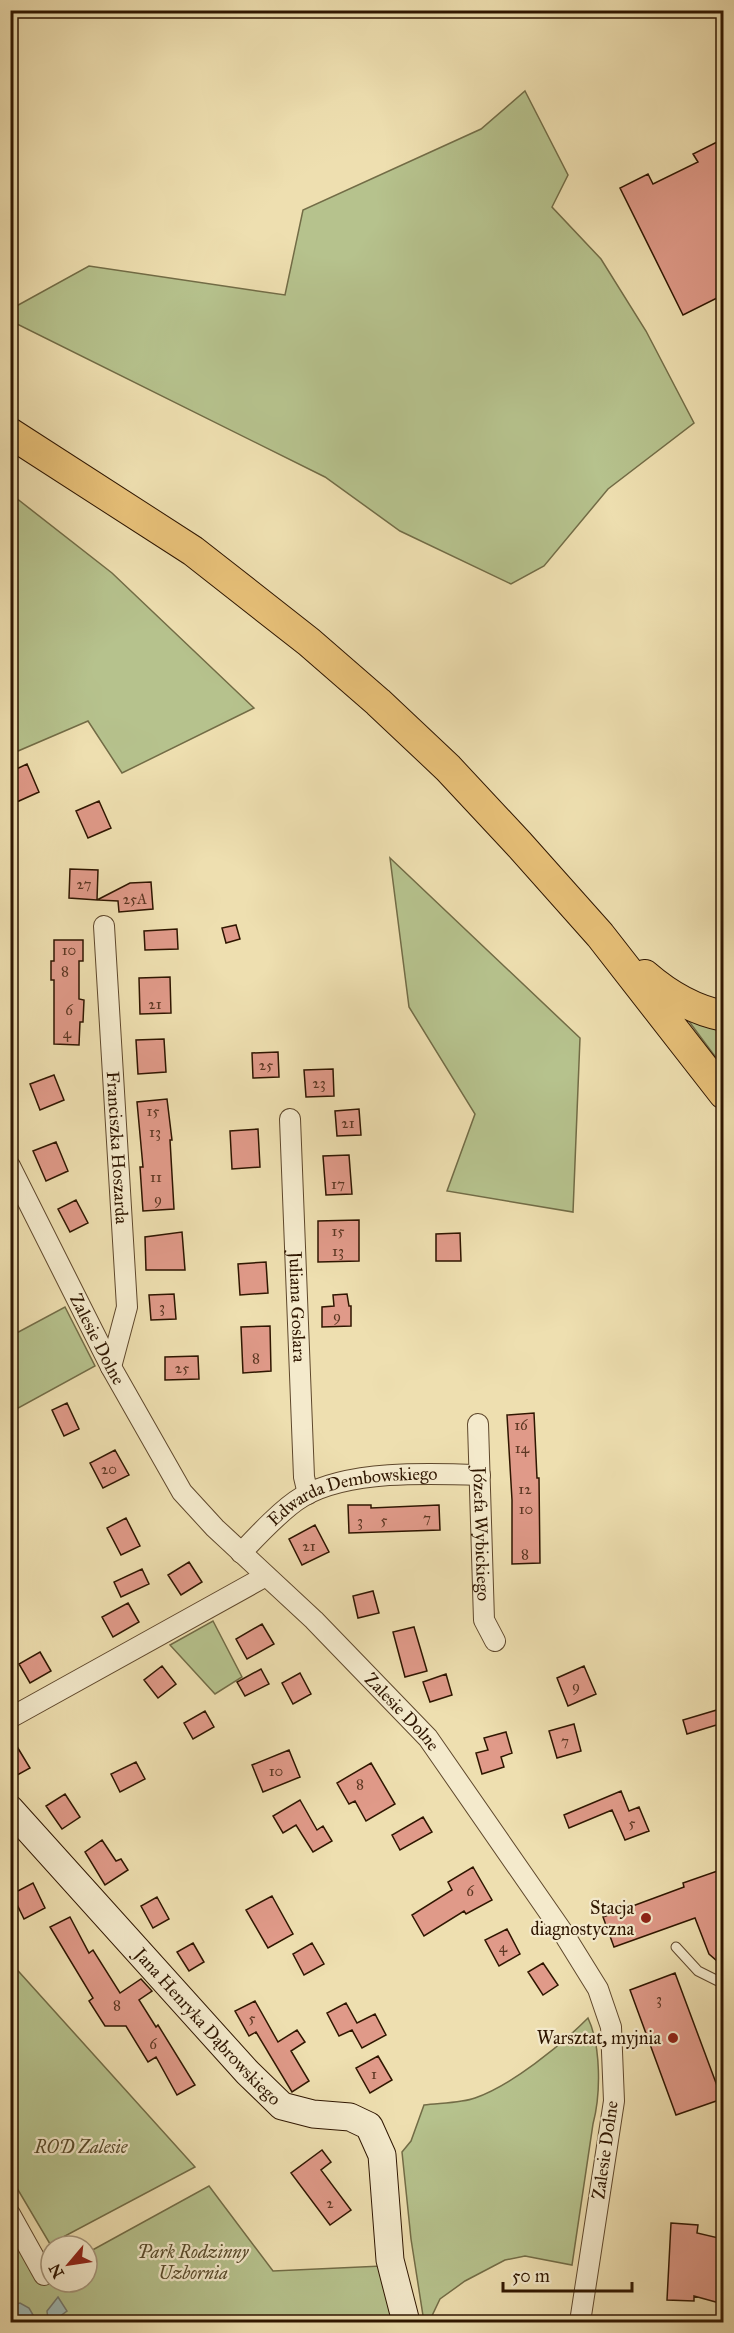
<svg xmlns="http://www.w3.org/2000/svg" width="734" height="2333" font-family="'IM FELL Great Primer',serif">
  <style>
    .green { fill: #b6c28d; stroke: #726c46; stroke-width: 1.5 }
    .water { fill: #9ebab7; stroke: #72786e; stroke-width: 1.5 }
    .building { fill: #e09a89; stroke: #2f1600; stroke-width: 1.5 }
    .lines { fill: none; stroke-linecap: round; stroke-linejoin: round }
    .lane-casing { stroke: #5f482c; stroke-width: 11 }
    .street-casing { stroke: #5f482c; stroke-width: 22 }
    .secondary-casing { stroke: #2f1600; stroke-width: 29 }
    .primary-casing { stroke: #2f1600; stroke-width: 32 }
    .lane { stroke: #f4eacc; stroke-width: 9 }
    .street { stroke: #f4eacc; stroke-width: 20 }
    .secondary { stroke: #f4eacc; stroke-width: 27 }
    .primary { stroke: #e7c078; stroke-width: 30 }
    .poi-dot { fill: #8f2418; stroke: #f4eacc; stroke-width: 2 }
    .labels { text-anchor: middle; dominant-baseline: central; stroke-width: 4.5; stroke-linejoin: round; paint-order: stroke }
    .number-label { font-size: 15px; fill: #5b3722 }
    .street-label { font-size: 18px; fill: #2f1600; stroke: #f4eacc }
    .poi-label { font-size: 18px; fill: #2f1600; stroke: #f4eacc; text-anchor: end }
    .park-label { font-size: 18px; font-style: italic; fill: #584a2a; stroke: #f4eacc }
  </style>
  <rect width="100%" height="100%" fill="#eedfb0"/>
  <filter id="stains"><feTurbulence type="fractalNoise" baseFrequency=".00333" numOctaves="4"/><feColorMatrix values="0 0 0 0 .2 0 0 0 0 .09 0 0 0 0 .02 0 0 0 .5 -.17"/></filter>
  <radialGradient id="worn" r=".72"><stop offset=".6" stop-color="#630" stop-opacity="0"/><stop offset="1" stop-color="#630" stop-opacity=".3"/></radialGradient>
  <!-- green -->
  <path class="green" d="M525,91l43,84 -16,32 49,52 45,72 48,92 -86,66 -64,77 -33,18 -111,-53 -75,-54 -314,-156v-12l78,-43 196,29 18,-85 178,-81z
    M11,494l101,79 142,135 -132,65 -34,-52 -77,33z
    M390,858l190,180 -7,174 -126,-21 28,-77 -66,-107z
    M682,1012l41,11v44z
    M65,1307l30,59 -84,46v-76z
    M213,1621l29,56 -27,17 -45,-49z
    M11,1963l184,204 -145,77 -39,-66z
    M588,2018c13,28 13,76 5,106l-21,141 -47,-9 -20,4 -40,21 -25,18 -11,23h-5l-13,-83 -9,-87 9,-11 13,-36c15,-2 38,-2 51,-7 37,-13 85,-52 113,-80z
    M209,2186l64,85 109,-5 15,56h-386l-1,-109 41,60v9h36v-29z"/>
  <!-- water -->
  <path class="water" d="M58,2297l9,14 -15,11h-41l1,-17 8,-2 9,5 7,12h12l-1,-9z"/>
  <!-- building -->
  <path class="building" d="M723,139v156l-40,20 -63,-127 28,-14 5,10 45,-22 -5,-8z
    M27,764l12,28 -29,13v-33z
    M99,801l12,27 -23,10 -12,-27z
    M70,869l28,1 -1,30 -28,-2z
    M151,882l2,27 -34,3 -1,-11 -21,-1 33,-17z
    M236,925l4,14 -14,4 -4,-15z
    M177,929l1,20 -33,1 -1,-19z
    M54,940h29v21h-4v38l5,1 -1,22h-3l-1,23 -25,-1v-64h-3v-19h3z
    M170,977l1,36 -31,1 -1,-36z
    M164,1039l2,33 -28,2 -2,-34z
    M278,1052l1,25 -26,1 -1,-25z
    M333,1069l1,27 -28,1 -2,-27z
    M54,1075l10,25 -24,10 -10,-26z
    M167,1099l5,41h-2l4,69 -31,2 -3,-44h3l-6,-65z
    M359,1109l2,26 -24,1 -2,-25z
    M258,1129l2,38 -28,2 -2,-38z
    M56,1142l12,29 -22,10 -13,-30z
    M349,1155l3,39 -26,1 -3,-39z
    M76,1200l12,23 -18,9 -12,-23z
    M359,1220v41l-41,1v-41z
    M182,1232l3,38h-39l-1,-33z
    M460,1233l1,28h-25v-27z
    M266,1262l2,31 -28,2 -2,-31z
    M174,1294l2,25 -25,1 -2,-25z
    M347,1294l2,12h2v20l-29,1v-20l12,-1 -1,-11z
    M270,1326l1,45 -28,2 -2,-46z
    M198,1356l1,23 -34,1v-23z
    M67,1403l12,26 -15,7 -12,-26z
    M534,1413l3,65h2l1,85 -28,1v-64l-5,-85z
    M115,1450l14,25 -26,13 -13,-25z
    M348,1505h23v3l68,-3 1,25 -91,3z
    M126,1518l14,28 -19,9 -14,-27z
    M315,1525l14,27 -27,13 -13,-26z
    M189,1562l13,20 -21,13 -13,-20z
    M142,1569l7,15 -28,13 -7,-15z
    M373,1591l6,22 -21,5 -5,-22z
    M128,1603l11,19 -26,15 -11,-20z
    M262,1624l12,20 -27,15 -11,-20z
    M414,1627l13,44 -22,6 -12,-45z
    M40,1652l11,19 -21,12 -11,-19z
    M162,1666l14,18 -18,14 -14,-18z
    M584,1666l12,28 -28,12 -11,-28z
    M261,1669l8,15 -24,12 -8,-14z
    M300,1673l11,21 -18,10 -11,-21z
    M446,1674l6,21 -22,7 -7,-20z
    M720,1709l3,14 -36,11 -4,-14z
    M205,1711l9,16 -21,12 -9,-16z
    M574,1724l7,27 -24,7 -8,-27z
    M506,1732l6,21 -11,4 3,10 -22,7 -6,-21 12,-3 -4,-12z
    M10,1735l20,33 -20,11z
    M289,1750l11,27 -37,15 -11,-27z
    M136,1762l9,17 -25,13 -9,-18z
    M371,1763l24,41 -29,17 -11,-20 -6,3 -12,-21z
    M621,1791l8,20 10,-4 10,24 -24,9 -13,-30 -43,18 -5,-13z
    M65,1794l15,23 -18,12 -16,-23z
    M300,1800l17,30 6,-4 9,15 -19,11 -17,-27 -13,8 -10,-17z
    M423,1817l9,15 -32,18 -8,-15z
    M102,1840l14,21 5,-2 7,11 -23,15 -20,-33z
    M473,1867l19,33 -26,14 -2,-3 -40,25 -12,-21 40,-25 -4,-8z
    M723,1869v97l-14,-12 -14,-36 -81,29 -11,-30 81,-30 -1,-4z
    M33,1883l12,25 -21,11 -12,-25z
    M272,1896l21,38 -25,14 -22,-38z
    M157,1897l12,22 -16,9 -12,-22z
    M70,1917l19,36 4,-3 27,43 21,-14 11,12 -13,9 17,27 2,-2 37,60 -18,10 -21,-38 -8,5 -22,-36h-21l-16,-25 4,-3 -43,-71z
    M507,1929l13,25 -21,12 -14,-26z
    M193,1943l11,19 -15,9 -12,-19z
    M312,1943l12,21 -20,11 -11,-21z
    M543,1963l15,22 -15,10 -15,-23z
    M675,1973l47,126 -46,16 -46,-125z
    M255,2001l23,41 19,-12 8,12 -14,9 18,30 -17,11 -36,-60 -7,4 -14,-25z
    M346,2003l11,20 18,-9 11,21 -24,13 -10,-18 -13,6 -12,-23z
    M378,2056l14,24 -22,13 -14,-25z
    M322,2150l9,12 -10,8 30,40 -21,15 -39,-52z
    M671,2223l27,2 -1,8 26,6v65l-29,-8v5l-27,-1z"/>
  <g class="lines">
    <defs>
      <path id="lane" d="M676,1947l22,24 26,13"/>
      <g id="street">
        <path id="s1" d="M104,926l23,381 -16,60"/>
        <path id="s2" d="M290,1119l14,358 4,17"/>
        <path id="s3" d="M10,1166l101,201 71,125 33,36 99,92 114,118 134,193 36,58 13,38 3,74 -34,221"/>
        <path id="s4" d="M478,1424l6,196 11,21"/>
        <path id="s5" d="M241,1553c16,-17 42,-45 61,-56 45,-27 127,-24 178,-22"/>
        <path d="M10,1718l256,-142"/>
        <path d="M10,2214l34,61"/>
      </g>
      <g id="secondary">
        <path id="s6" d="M10,1809l237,263 35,34 31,8 37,3 19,9 13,29 8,105 16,62"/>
      </g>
      <path id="primary" d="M10,433l183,118 116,91 69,60 70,66 70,75 82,92 124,159
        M645,975c23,20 48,35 79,41"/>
    </defs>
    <!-- lane casing -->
    <use href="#lane" class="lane-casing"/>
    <!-- street casing -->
    <use href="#street" class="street-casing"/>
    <!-- secondary casing -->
    <use href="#secondary" class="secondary-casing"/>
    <!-- primary casing -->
    <use href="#primary" class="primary-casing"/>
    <!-- lane -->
    <use href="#lane" class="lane"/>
    <!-- street -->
    <use href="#street" class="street"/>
    <!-- secondary -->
    <use href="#secondary" class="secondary"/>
    <!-- primary -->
    <use href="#primary" class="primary"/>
  </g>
  <!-- markers -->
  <g class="poi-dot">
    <circle cx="646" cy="1918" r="6"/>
    <circle cx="673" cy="2038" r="6"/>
  </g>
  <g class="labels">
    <!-- number labels -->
    <g class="number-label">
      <text x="84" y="884">27</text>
      <text x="135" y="899">25A</text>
      <text x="69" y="950">10</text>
      <text x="65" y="971">8</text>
      <text x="155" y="1004">21</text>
      <text x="69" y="1010">6</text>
      <text x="67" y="1033">4</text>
      <text x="266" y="1065">25</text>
      <text x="319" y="1083">23</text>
      <text x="153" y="1111">15</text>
      <text x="348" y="1123">21</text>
      <text x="155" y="1132">13</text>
      <text x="156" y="1177">11</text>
      <text x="338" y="1184">17</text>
      <text x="158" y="1199">9</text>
      <text x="338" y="1231">15</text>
      <text x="338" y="1251">13</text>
      <text x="162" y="1307">3</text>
      <text x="337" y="1316">9</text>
      <text x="256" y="1358">8</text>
      <text x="182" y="1368">25</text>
      <text x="521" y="1425">16</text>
      <text x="522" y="1448">14</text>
      <text x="109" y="1469">20</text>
      <text x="525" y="1489">12</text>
      <text x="526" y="1509">10</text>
      <text x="427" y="1518">7</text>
      <text x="384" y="1520">5</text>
      <text x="360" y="1521">3</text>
      <text x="309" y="1546">21</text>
      <text x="525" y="1554">8</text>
      <text x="576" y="1686">9</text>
      <text x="565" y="1741">7</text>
      <text x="276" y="1771">10</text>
      <text x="360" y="1784">8</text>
      <text x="632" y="1823">5</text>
      <text x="470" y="1891">6</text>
      <text x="503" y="1947">4</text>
      <text x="659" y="1999">3</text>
      <text x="117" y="2005">8</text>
      <text x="252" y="2018">5</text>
      <text x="153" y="2044">6</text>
      <text x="374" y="2074">1</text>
      <text x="330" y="2203">2</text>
    </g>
    <!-- street labels -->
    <g class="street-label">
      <text stroke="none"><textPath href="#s1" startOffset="222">Franciszka Hoszarda</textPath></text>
      <text stroke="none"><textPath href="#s2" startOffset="188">Juliana Goslara</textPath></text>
      <text stroke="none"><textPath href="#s3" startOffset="194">Zalesie Dolne</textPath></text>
      <text stroke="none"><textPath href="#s5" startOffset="132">Edwarda Dembowskiego</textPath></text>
      <text stroke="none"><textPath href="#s4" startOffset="110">Józefa Wybickiego</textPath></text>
      <text stroke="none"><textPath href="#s3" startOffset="680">Zalesie Dolne</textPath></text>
      <text stroke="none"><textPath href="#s6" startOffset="294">Jana Henryka Dąbrowskiego</textPath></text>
      <text transform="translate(605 2150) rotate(-82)">Zalesie Dolne</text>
    </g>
    <!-- poi labels -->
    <g class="poi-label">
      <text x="634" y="1908">Stacja<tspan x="634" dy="21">diagnostyczna</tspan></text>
      <text x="661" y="2038">Warsztat, myjnia</text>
    </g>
    <!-- park labels -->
    <g class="park-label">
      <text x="81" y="2147">ROD Zalesie</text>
      <text x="193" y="2252">Park Rodzinny<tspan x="193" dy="21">Uzbornia</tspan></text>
    </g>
  </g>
  <!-- margin -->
  <rect width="734" height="2333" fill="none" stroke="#eedfb0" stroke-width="36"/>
  <rect x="12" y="12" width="710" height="2309" fill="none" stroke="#2f1600" stroke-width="3"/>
  <rect x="18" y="18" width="698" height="2297" fill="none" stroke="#2f1600" stroke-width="1.5"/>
  <!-- north arrow -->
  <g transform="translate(69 2264) rotate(241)"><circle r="28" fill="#f4eacc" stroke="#a5957a" stroke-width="1.5"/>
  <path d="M0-4.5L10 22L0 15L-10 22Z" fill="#8f2418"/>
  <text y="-9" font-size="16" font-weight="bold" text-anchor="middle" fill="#2f1600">N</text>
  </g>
  <!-- scale -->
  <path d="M503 2282v9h129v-9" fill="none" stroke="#2f1600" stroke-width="3"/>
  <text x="512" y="2282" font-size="18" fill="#2f1600" stroke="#f4eacc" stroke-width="4.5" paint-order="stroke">50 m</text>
  <rect width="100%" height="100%" filter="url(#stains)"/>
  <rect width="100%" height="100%" fill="url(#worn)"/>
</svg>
